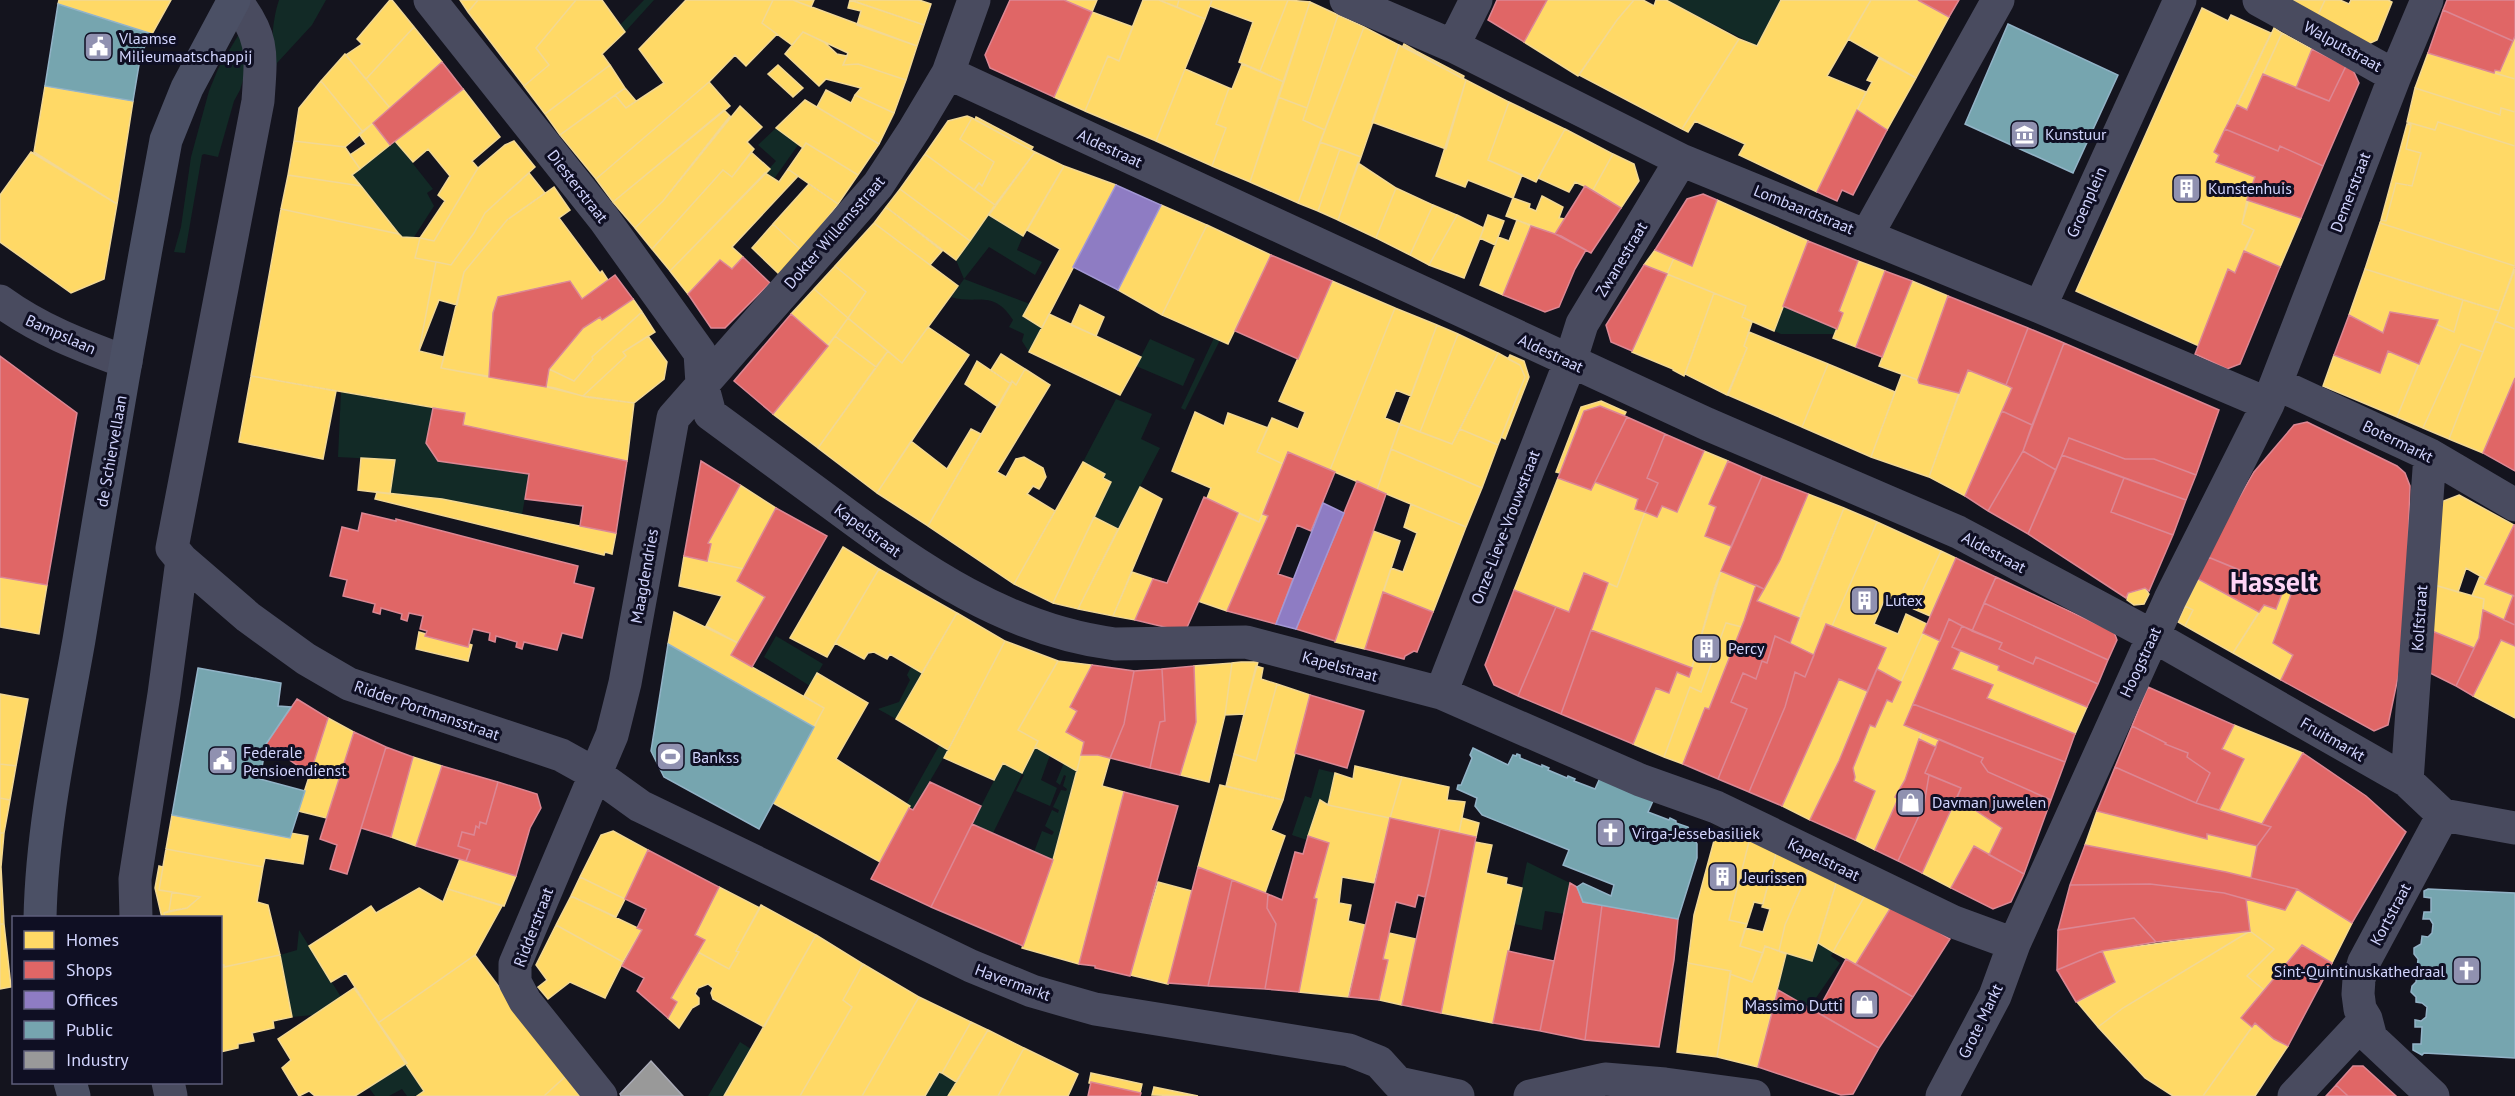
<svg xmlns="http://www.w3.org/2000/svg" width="2515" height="1096" font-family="'PT Sans',sans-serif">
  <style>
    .green { fill: #122a26 }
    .homes { fill: #ffd966; stroke: #f2d894; stroke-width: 1.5 }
    .shops { fill: #e06666; stroke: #dc8794; stroke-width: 1.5 }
    .offices { fill: #8e7cc3; stroke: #a297d5; stroke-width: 1.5 }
    .public { fill: #76a5af; stroke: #92b3c7; stroke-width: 1.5 }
    .industry { fill: #999; stroke: #aaabb7; stroke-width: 1.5 }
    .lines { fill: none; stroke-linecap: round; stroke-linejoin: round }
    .street { stroke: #494b5f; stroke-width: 33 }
    .secondary { stroke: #4b5065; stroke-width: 33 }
    .labels { text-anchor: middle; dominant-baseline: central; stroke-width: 6; stroke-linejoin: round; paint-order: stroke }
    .poi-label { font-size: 16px; fill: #d2d5fe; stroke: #0f0f23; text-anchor: start }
    .street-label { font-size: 16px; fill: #d2d5fe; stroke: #0f0f23 }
    .town-label { font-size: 28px; font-weight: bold; fill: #fed4f6; stroke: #0f0f23 }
  </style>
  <rect width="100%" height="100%" fill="#14141e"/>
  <!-- green -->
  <path class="green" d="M279,0h47l-14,25 -35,38 -2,8c-5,-21 -3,-50 4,-71z
    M644,0h10l-29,32 -5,-7z
    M1666,0h115l-24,46z
    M239,34h4l3,36 -6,20 -6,11 -16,56 -14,-3 -2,1 -17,98 -11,-1 7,-25 10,-70 18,-66 9,-22z
    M776,128l22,17 -24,34 -9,-6 11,-12 -18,-16z
    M395,141l38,48 -6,4 7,13 -20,31h-12l-50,-62z
    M989,215l34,21 -6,14 25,12 -7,13 -46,-28 -25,32 66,25 -7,13 19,11 -13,24 -7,-11 2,-7 -15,-7 4,-7c-20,-31 -36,-15 -62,-23l13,-18 -8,-19z
    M1783,306l54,23 -2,5h-54l-7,-3z
    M1214,338l6,2 -35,70 -4,-2z
    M1150,339l45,20 -12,27 -47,-20z
    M341,392l92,16 -7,35 103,31 -7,41 -80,-16 -52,-5 4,-34 -56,-3z
    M1116,399l36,15 -11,25 19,9 -42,81 -24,-12 17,-35 -8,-4 1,-5 -21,-11z
    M776,636l47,28 -13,22 -46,-29z
    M911,667l11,6 -26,46 -18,-10 21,-7 11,-22 -3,-5z
    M939,746l9,4 -35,60 -6,-7z
    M1035,747l15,8 -9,25 16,8 -7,18 -34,-15 8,-16 -2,-1 -29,59 -21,-9 31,-61 19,10z
    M1064,763l13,8 -24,89 -19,-8 8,-21 10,4 2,-3 -9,-6 7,-16 6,3 1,-3 -6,-3 8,-17 5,1 1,-2 -4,-3 3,-10 -2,-1 -4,10 -4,-3z
    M1319,769l16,4 -6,31 -9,-4 -13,40 -15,-5 13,-39 6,2z
    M1527,862l43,21 -6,31 -19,-3 -3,19 -28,-6z
    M299,930l42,67 -28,18 -21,2 -12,-62 17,-5z
    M1818,943l15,9 -2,4 9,7 -31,45 -31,-18 8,-36z
    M740,1042l11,7 -27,47h-16z
    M407,1063l17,28 -7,5h-10l-5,-7 -13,7h-14l-6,-8z
    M939,1072l17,10 -8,14h-23z"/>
  <!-- homes -->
  <path class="homes" d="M59,0h112l-19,34 -94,-30z
    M390,0h2l22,27 -48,52 -20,-24 16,-11 -5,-5z
    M460,0h18l-10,12z
    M478,0h98l-40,48 13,17 -25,21 -56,-74z
    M576,0h26l23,32 -23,22 8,11 -65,49 -21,-28 25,-21 -13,-17z
    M686,0h87l-11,23 15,11 -31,32 -11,-11 -26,27 -113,97 -36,-44 55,-40 11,13 38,-25 -25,-34z
    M773,0h20l124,46 -11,34 -48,-16 -15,1 5,-12 -45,-21 -11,13 -30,-22z
    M793,0h21l-3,7z
    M850,0l74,25 -7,21 -60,-21 4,-14 -13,-3z
    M851,0h68l12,4 -7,21z
    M1064,0h33l-5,12z
    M1143,0h16l46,19 -49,122 -71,-30 23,-55 11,5z
    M1159,0h20l-2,7z
    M1179,0h33l-7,19 -28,-12z
    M1212,0h76l-28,71 -21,-9 14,-40 -43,-16z
    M1288,0l22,2 -26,80 -24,-11z
    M1547,0h87l-17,20 -39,56 -54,-34z
    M1634,0h9l11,6 2,-6h10l73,39 -57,90 -103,-54 38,-55z
    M1781,0h90l-44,76 39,16 -49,100 -78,-37 6,-11 -50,-23 -7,11 -6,-3 57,-90 18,7z
    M1871,0h47l31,17 -33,61 -68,-39z
    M2282,0h43l-7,15z
    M2325,0h15l9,4 2,-4h37l4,2 -15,38 -13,6 -46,-31z
    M1310,2l28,13 -31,93 -29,-11z
    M2202,8l26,13 3,-6 40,18 -57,119 5,3 -3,7 39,15 -13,47 12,6 -19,43 -7,-4 -29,77 -123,-55z
    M1092,12l41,15 -14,34 -11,-5 -23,55 -31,-14z
    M1338,15l26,12 -39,103 -22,-10z
    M414,27l28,35 -52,46 -24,-29z
    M1364,27l35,18 -38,112 -41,-15z
    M2274,28l8,5 -35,77 -10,-5z
    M803,32l21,10 13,12 10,2 -4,9 15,-1 48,16 -12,33 -39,-18 6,-7 -35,-9 -7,7 -34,-32z
    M2282,33l30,16 -16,39 -33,-14z
    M2515,36v43l-21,-6 1,-3 5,1z
    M1404,44l12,7 48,25 -1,3 -60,-33z
    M1399,45l67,35 -20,69 -74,-27z
    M2428,53l87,26v33l-14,-4 -1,7 -85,-27z
    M345,54l45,54 -27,24 -42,-51z
    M1879,58l37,20 -29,52 -30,-20 15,-28 -5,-2z
    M1242,64l42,18 -34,100 -38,-16 14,-38 -10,-4 13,-36 3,1z
    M610,65l15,23 -65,47 -15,-21z
    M778,65l25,23 -10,9 -25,-23z
    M1185,69l44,19 -13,36 10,4 -14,38 -56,-25z
    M1466,80l43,22 -21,58 34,15 -9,23 -45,-18 -3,7 -29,-11z
    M321,81l42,51 -18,15 -51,-6 5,-33z
    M709,82l21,24 -117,96 -17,-23z
    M45,86l88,15 -16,103 -83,-52z
    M625,88l11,13 -10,7 -11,-13z
    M2415,88l85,27 1,-7 14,4v34l-77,-24 -3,8 -28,-8z
    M463,89l37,48 -28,24 6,7 -44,73 -14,-3 25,-37 -7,-6 12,-19 -22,-27 -15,13 -18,-21z
    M826,90l25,13 4,-8 39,18 -15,31 -62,-37z
    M1278,97l29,11 -4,12 22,10 -27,73 -48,-21z
    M805,100l74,44 -21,31 -52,-32 -3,5 -27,-20z
    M1509,102l56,27 -29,53 -48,-22z
    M740,106l22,21 -15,15 7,7 -22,28 -9,-7 -71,79 -17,-21 28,-27z
    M724,110l6,6 -67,85 -28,27 -22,-26z
    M967,116l5,2 -12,21 34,23 -12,24 -3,-3 -5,7 -49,-36 23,-33z
    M976,117l2,1 55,29 -2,3 -56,-30z
    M972,118l63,34 -40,53 -21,-15 5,-7 3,3 12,-24 -34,-23z
    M2407,122l28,8 3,-8 77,24v120l-135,-43 1,-3 5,1 10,-38 16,3 9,-33 -15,-4 5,-24z
    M373,123l17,22 -30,24 -10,-14 16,-11 -7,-10z
    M2407,124l4,1 -5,24 15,4 -9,33 -16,-3 -10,38 -5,-1z
    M1565,129l48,25 -20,36 -18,-8 -6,10 -31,-14z
    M294,141l51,6 15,22 -8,6 9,11 -73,-11z
    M514,141l21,26 -50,46 -11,20 -23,32 -36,-7 5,-20 14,3 44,-73 27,-23z
    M1320,142l20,7 -22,62 -20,-8z
    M806,143l52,32 -20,29 -50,-35z
    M1340,149l21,8 -23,63 -20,-9z
    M31,152l86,52 -13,75 -33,14 -71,-51v-47z
    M751,152l19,17 -100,102 -18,-22 71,-79 9,7z
    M1035,152l29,14 -41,70 -34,-21z
    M925,154l70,51 -25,36 -70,-52z
    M1613,154l21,10 5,17 -18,27 -28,-18z
    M1358,163l38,25 -20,50 -38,-18z
    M1064,166l52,19 -74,143 -19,-12 37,-67 -33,-19z
    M788,169l10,7 -66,71 11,10 -11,12 -12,-9 -32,34 -18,-23 95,-98 14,9z
    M529,173l16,20 -38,27 -43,52 -7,33 -18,-5 -20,51 17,-89 15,3 23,-32 11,-20z
    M288,175l73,11 38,48 -118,-25z
    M809,184l29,20 -36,47 -29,-27z
    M554,187l16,23 -11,8 41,55 2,-2 6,9 -26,19 -12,-18 -72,16 -5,16 -4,64 -48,-9 23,-96 43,-52z
    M1396,188l37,17 -23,50 -34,-17z
    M900,189l70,52 -14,19 -70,-53z
    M1542,196l21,11 -4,11 6,1 -10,15 -49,-18 7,-18 17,6 -1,4 7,3z
    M1717,200l91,41 -34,90 -32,-14 4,-11 -79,-32 7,-16 18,8z
    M2247,200l54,18 -21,49 -36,-16 10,-21 -12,-6z
    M1161,205l46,20 -45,90 -44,-25z
    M1433,205l24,10 -28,50 -19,-10z
    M886,207l56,44 -12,14 -56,-42z
    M281,209l118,25 3,3 18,1 -5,20 21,4 -17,89 25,6 -3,11 114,20 31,9 48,6 -7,58 -164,-36 2,-12 -214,-37z
    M1457,215l27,13 -20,50 -35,-13z
    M1488,215l16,6 -9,24 -15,-7z
    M1517,220l14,6 -28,69 -23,-10 18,-48 11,4z
    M874,223l84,63 -56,77 -54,-45 18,-26 -31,-26z
    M2380,223l135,43 -16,45 -134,-42z
    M773,224l29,27 -23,23 -27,-26z
    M1207,225l64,30 -43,89 -66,-29z
    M1655,250l19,8 -7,16 -23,-9z
    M1858,261l27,10 -29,76 -23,-9 10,-25 -4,-2z
    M835,266l31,26 -18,26 -34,-29z
    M2365,269l98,31 -9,32 -19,-8 3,-4 -48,-8 -7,21 -34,-18z
    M2515,269v60l-20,-8z
    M1667,274l47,19 -30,83 -11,-6v-1l-41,-17z
    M1332,281l63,27 -65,162 -42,-18 -5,12 -26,-12 15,-34 26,11 7,-17 -26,-11z
    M1912,281l36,15 -30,84 -39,-14z
    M814,289l34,29 -20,28 -37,-32z
    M1714,293l32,13 -4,11 10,5 -8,24 3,2 -20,47 -42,-21z
    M633,299l9,13 -50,45 1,2 -19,22 -25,-12 34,-41 17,-11 2,3z
    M2463,300l36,11 -16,41 -22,-8 -38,84 -26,-11 38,-93 19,8z
    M1080,305l24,12 -8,19 -25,-11z
    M1395,308l42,17 -26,71 -15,-6 -11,28 15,6 -23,66 -47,-20z
    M642,312l13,20 -32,20 3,4 -43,40 -37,-9 3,-18 25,12 19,-22 -1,-2z
    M1049,314l92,43 -21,38 -91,-43z
    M848,318l40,33 -12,16 -41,-31z
    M2495,321l20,8v49l-32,75 -34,-14z
    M1437,325l21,9 -38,98 -20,-8z
    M928,327l41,28 -92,138 -59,-45 70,-97 14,12z
    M1749,332l79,32 -26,63 -74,-32 19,-47 -3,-2z
    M1458,334l40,19 -46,91 -32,-12z
    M648,336l19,26 -3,17 -30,24 -51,-7 43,-40 -3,-4z
    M835,336l41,31 -58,81 -45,-34z
    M2461,344l22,8 -34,87 -26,-11z
    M2388,351l31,13 -22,53 -74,-31 11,-31 46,18z
    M1498,353l22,12 5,12 -27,68 -38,-16z
    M1001,354l24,15 -9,16 -4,-4 -1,3 -20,-14z
    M1510,355l14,6 5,16 -24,62 -4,-2 24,-60 -5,-12 -12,-6z
    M977,361l34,23 -13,23 -33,-23z
    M1828,364l67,28 -24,65 -69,-30z
    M1025,369l25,16 -53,87 9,5 10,-18 8,-2 19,11 3,9 -5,9 -2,3 -6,-3 -6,8 28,17 -41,73 -86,-58 84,-145 4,4z
    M1968,370l44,18 -47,108 -36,-19z
    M1902,374l16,6 1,3 40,10 -30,84 -58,-20z
    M251,376l85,15 -13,68 -84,-17z
    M1601,401l25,11 -2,4 -24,-10 -16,5 -24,62 -4,-1 25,-65z
    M1195,412l29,14 4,-13 40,15 -11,24 26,12 -24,58 -52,-24 4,-10 -39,-17z
    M1400,424l52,20 8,-15 38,16 -16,43 -91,-39z
    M971,429l10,5 -53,92 -51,-33 34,-52 36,28z
    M1391,449l91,39 -16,39 -89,-37z
    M1704,451l24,10 -19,43 7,3 -11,29 26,10 -16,40 -23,82 -101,-38 17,-47 9,4 28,-75 12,5 5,-11 15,6z
    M361,458l34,2 -5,34 -32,-4z
    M1083,462l22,12 -2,4 8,4 -58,121 -39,-19z
    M1558,478l33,12 4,-8 6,2 37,15 -3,10 10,3 -28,75 -33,-14 -15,39 -55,-22z
    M740,485l36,23 -32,61 -37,-8 4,-17 -3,-1z
    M1140,487l22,12 -49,117 -35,-7z
    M377,492l65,7 174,34 -4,21 -7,-2 -1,3 -229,-56z
    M1808,494l36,14 -45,110 -42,-17 23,-41z
    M2459,495l55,30 -27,55 -21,-12 -8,24 -27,-8 10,-82z
    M1411,504l55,23 -33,85 -50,-20 8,-24 12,4 14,-39 -13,-6z
    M1844,508l33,14 -45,104 -6,-2 -12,31 -24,-12z
    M1238,513l21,9 4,-8 5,2 -41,95 -29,-10z
    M1094,517l24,12 -40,80 -25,-6z
    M1877,522l64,29 -27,58 -28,-13 -12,28 24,10 8,-20 21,10 -26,58 -24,-13 9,-21 -54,-22z
    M1373,531l27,10 -35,108 -30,-7z
    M843,547l36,22 -52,88 -37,-19z
    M1941,551l15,7 -26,58 -16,-7z
    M684,556l60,13 -7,12 28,16 -27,46 -32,-17 16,-30 -43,-10z
    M879,569l78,44 -35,60 -32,-19 -3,5 -13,-7 -6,1 -4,6 -29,-16z
    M1721,571l35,14 -14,42 -16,-4 -25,69 -11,-5 -26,70 -31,-13 23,-56 13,5 8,-21 12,5z
    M1132,572l21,7 -18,41 -22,-4z
    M2480,576l7,4 -2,4 28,12 -9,24 -21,-10 1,-11 -12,-3z
    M0,577l47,8 -8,49 -39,-7z
    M2198,579l61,33 -26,41 -48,-27 8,-16 -8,-4z
    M2431,584l53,15 -5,39 -5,10 -47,-19z
    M2145,588l4,6 -5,10 -10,1 -7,-5 1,-7z
    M2284,588l8,4 -19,51 20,12 -12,25 -48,-27 31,-48 12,4z
    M2185,606l8,4 -8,16 -7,-4z
    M674,612l64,31 -7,12 93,53 -10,19 -146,-83z
    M957,613l48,28 -57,109 -52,-31z
    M1726,623l16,4 -33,82 -4,-1 -22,56 -19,-7 26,-70 11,5z
    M419,632l7,2 -1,2 43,11 1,-3 3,1 -4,16 -52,-12z
    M1923,633l17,8 -36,84 18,7 -17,48 -10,17 3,2 -23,51 -20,-10 20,-49 -21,-10 1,-4 -2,-9 17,-43 5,2 12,-27 5,2z
    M2501,640l14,6v72l-42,-22z
    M1005,641l53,20 -40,69 20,11 -16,32 -19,-10 -9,17 -50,-22z
    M1960,651l39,15 -1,4 89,37 -12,27 -88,-36 6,-13 -41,-16z
    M1058,661l34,4 -22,42 7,4 -11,21 18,10 -7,29 -42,-24 3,-6 -20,-11z
    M1241,662h17l-14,52 -19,1 7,-52z
    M1232,663l-7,52 -16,67 -29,-7 16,-53 -2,-56z
    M1256,666l7,2 -2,11 16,5 -21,77 -22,-7z
    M817,673l51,30 -32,56 74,47 -30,56 -107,-59 51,-95 -20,-12z
    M1839,679l28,12 -28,70 -29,59 -28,-14z
    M1277,684l33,11 -27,105 -57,-14 8,-32 22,7z
    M0,694l28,5 -12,67 -16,-2z
    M328,718l26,14 -27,86 -29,-7z
    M2234,725l69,28 -41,71 -43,-14 25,-51 -22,-10z
    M1922,732l17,7 -3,8 -17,-8z
    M1081,755h17l12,3 -8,28 22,6 -45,172 -57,-16 31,-88z
    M413,757l29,9 -26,80 -25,-9z
    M0,764l16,2 -6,34 -10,-2z
    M1355,766l47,11 -12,41 -62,-13 7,-32 18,6z
    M1402,777l47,10 -2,13 18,2 -6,31 -69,-15z
    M1220,785l63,15 -12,30 14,6 -20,57 -67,-26z
    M0,798l10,2 -6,33h-4z
    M1957,798l45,30 -13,27 -15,-9 -23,42 -29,-15z
    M1320,800l8,5 62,13 -16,65 -32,-6 -3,26 12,2 -3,16 17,4 -17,72 -49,-5 18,-93 -3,-1 15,-55 -21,-7z
    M2097,811l110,28v-5l50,12 -6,32 -166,-33z
    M172,815l118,23 1,-5 17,3 -5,28 -38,-6 -2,9 -97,-18z
    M1462,818l17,5 -3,14 -17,-4z
    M1728,829l22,9 -21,82 18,4 -7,22 23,7 -11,29 -22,-8 1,-3 -43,-8 6,-48 21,-78z
    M613,831l35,19 -23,49 -45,-22 21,-42z
    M0,833h4l-3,34h-1z
    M1750,838l27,12 -14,54 -9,-2 -7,22 -18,-4z
    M1475,842l17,3 -6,28 21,5 -1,6 16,4 -29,135 -52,-10z
    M166,849l97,18 -6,35 11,3 12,50 -56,12v-2h-4v-47h-55l-1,-5 23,-5 13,-11 -41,-7z
    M1777,850l34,15 -26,60 -6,26 -14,-5 -2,7 -23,-7 5,-18 18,4 7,-23 -8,-2z
    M460,859l56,17 -12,30 -56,-17z
    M1813,861l26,13 -27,87 -33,-10 6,-26z
    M159,866l4,1 -4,23 13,2 -3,19 -5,2 1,5h-3l-7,-30z
    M0,867h1l3,57h-4z
    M1839,874l29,16 -35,62 -15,-9z
    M580,877l45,22 -9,18 -45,-21z
    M1158,882l34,9 -24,93 -38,-9z
    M719,887l41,21 -24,43 3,1 -10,17 -31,-17 7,-12 -10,-5z
    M419,888l24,14 5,-13 54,17 -27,49 -97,68 -32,-50 -15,9 -22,-36 62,-40 5,7z
    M2297,889l55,34 -20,40 -30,-18 -38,45 -17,-14 27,-27 -24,-18 -4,-32 39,11z
    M1868,890l25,14 -37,60 -23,-12z
    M172,892l28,5 -13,11 -18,3z
    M571,896l71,34 -19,32 -67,-37z
    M761,905l55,30 -52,92 -51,-28 -2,-6 2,-5 -5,-4 -10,4 -3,6 4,4v6l-7,4 -13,20 -11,-10 9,-16 -6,-4 27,-46 31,17 10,-17 -3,-1z
    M0,924h4l7,63 -11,2z
    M556,925l67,37 -18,36 -35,-16 -22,17 -10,-12 9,-7 -11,-15z
    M2250,931l-127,77 -25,19 -21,-25 38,-20 -13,-31z
    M2250,931l24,18 -27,27 17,14 -23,28 11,9 -49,69h-30l-28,-18 -47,-51 25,-19z
    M1389,933l27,6 -14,66 -23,-5 9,-40 -5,-1z
    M816,935l47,29 -20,36 9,7 -52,89h-76z
    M1765,946l21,8 -28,113 -41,-10 13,-83 22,8z
    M280,955l12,62 -19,4 1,7 -22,5 2,8 -16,3v4l-18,4v-87h4v2z
    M475,955l91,121 -22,20h-127l7,-5 -46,-68z
    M1688,963l43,8 -14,86 -40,-5z
    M863,964l56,33 -57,99h-62l52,-89 -9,-7z
    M354,988l53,75 -52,33h-40l-6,-5 -10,5 -17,-28 9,-8 -13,-21z
    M919,997l52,25 -29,51 -3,-1 -14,24h-63z
    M971,1022l17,8 -32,52 -14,-9z
    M2255,1023l19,16 14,7 -33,50h-52z
    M988,1030l36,18 -26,48h-50z
    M1024,1048l54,26 -10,22h-70z
    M1091,1073l51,11 -2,9 -51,-10z
    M566,1076l14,20h-36z
    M1154,1087l44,9 -46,-1z"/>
  <!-- shops -->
  <path class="shops" d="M1010,0h54l28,12 -38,85 -64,-29 -5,-13z
    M1497,0h50l-23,42 -36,-22z
    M1918,0h41l-10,17z
    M2447,0h68v36l-2,5 -70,-31z
    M2443,10l70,31 -13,30 -5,-1 -1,3 -66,-20z
    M2312,49l34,17 -17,35 -33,-13z
    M442,62l21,27 -73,56 -17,-22z
    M2346,66l7,4 6,13 -36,83 -43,-20 -2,5 -53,-22 12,-24 10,5 16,-36 66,27z
    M1857,110l30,20 -34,65 -11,-5 -5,11 -20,-9z
    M2225,129l53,22 2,-5 43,20 -22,52 -54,-18 8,-23 -39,-15 3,-7 -5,-3z
    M1585,186l36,22 -30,45 -36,-19z
    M1703,194l14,6 -25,66 -37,-16 32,-51z
    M1531,226l30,10 25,14 -11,19 -16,38 -14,5 -42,-17z
    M1808,241l50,20 -19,50 4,2 -6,16 -54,-23z
    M2244,251l36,16 -40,97 -13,5 -32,-15 33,-85 7,4z
    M1271,255l61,26 -34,78 -63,-28z
    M743,257l27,26 -45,45h-14l-23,-34 32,-34 12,9z
    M1644,265l23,9 -35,77 -21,-9 -5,-17z
    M1885,271l27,10 -30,76 -26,-10z
    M615,275l18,24 -31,21 -2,-3 -17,11 -34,41 -3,18 -57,-10 4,-64 5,-16 72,-16 12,18z
    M1948,296l80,32 -22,57 -38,-15 -9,23 -40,-10 -1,-3z
    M2390,312l48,8 -19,44 -31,-13 -8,22 -46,-18 15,-40 34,18z
    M791,314l37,32 -55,68 -39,-33z
    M2028,328l36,15 -32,82 -30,-14 10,-23 -6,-3z
    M2064,343l155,67 -23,65 -42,-16h-29l-56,-21 -13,32 -33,-19z
    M0,356l77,57 -30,172 -47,-8z
    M2515,378v93l-32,-18z
    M1600,406l27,11 -36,73 -33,-12 26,-67z
    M433,408l32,5 -2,12 164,36 -11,72 -36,-7 3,-20 -58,-7 4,-25 -91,-13 -12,-18z
    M2002,411l30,14 -9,26 -35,60 -23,-15z
    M1627,417l38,17 -18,44 11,5 -13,29 -10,-3 3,-10 -43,-17z
    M2307,422l90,44 8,7 5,13 -5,158 -17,81 -14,6 -93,-51 12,-25 -20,-12 19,-51 -84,-35 8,-19 38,-66 40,-47z
    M1665,434l39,17 -27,61 -15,-6 -5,11 -12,-5 13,-29 -11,-5z
    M2069,438l56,21h29l42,16 -10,25 -124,-45z
    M2023,451l33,19 -28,64 -40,-23z
    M1288,452l47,20 -24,59 -14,-6 -19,49 15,5 -17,45 -49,-13 41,-95 -5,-2z
    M2062,455l62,23 -13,34 62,23 -24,56 -4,-3 -17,5 -2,5 -98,-64z
    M701,461l39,24 -32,58 3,1 -4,17 -23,-5z
    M1728,461l34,15 -31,70 -26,-10 11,-29 -7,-3z
    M1762,476l46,18 -28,66 -16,29 -43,-18z
    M2124,478l62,22 -13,35 -62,-23z
    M1357,481l29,13 -51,147 -39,-12z
    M1204,497l34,16 -53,119 -50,-12 18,-41 14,4z
    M776,508l51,28 -75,131 -21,-12 34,-58 -28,-16z
    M362,513l34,8v-2l182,47 -4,17 20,5 -12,50 -20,-5 -5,17 -33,-8 -2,7 -6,-2 1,-5 -21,-6 -1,6 -6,-2 1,-7 -17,-4 -5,18 -43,-11 2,-5 -7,-2 3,-13 -14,-3 -2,8 -6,-2 1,-5 -21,-6 -1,6 -7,-2 2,-8 -32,-8 4,-16 -17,-4 12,-49 16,4z
    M2514,525h1v71l-30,-12z
    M2208,557l76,31 -8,21 -12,-4 -5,7 -61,-33z
    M1956,558l40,19 -24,54 -23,-12 -9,22 -17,-8z
    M1584,573l24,10 -47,131 -43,-18 38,-89 13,5z
    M1996,577l118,55 3,8 -9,20 -124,-57z
    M1756,585l8,4 -7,12 42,17 -9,25 -15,-7 -8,27 -5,-2 -6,18 -13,-6 -12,29 16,7 -29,70 -35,-15 22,-56 4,1 35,-88z
    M1514,590l42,17 -38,89 -24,-11 -9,-20z
    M1383,592l50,20 -16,40 -3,-1 -9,5 -1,3 -39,-10z
    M2513,596h2v29l-11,-5z
    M1984,603l124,57 -10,24 -62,-27 -3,7 -34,-15 3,-6 -30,-12z
    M2483,610l32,15v21l-14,-6 -28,56 -17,-10 23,-48z
    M1949,619l13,7 -10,21 8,4 -8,18 41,16 -6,13 88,36 -10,28 -152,-58z
    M1826,624l60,24 -19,43 -28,-12 -57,127 -33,-14 36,-85 10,-35 10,5z
    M1962,626l40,17 -3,6 34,15 3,-7 62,27 -11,23 -89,-37 1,-4 -47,-19z
    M2427,629l47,19 -18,38 -26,-13z
    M1591,630l101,38 -3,9 -12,-5 -8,21 -13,-5 -23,56 -72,-30z
    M1775,636l39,19 -9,22 -10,-5 -10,35 -36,85 -31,-13 29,-70 -16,-7 12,-29 13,6 6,-18 5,2z
    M1092,665l42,6 -10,53 -14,34 -12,-3h-17l3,-13 -18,-10 11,-21 -7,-4z
    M1194,666l2,56 -16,53 -30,-7 10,-46 5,-1 -3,-52z
    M1162,669l3,52 -5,1 -10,46 -40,-10 14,-34 10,-53z
    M1877,669l24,13 -9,20 -5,-2 -12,27 -5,-2 -17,43 2,9 -1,4 21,10 -20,49 -45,-20 29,-59z
    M2148,687l86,38 -12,24 22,10 -25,51 -23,-7 14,-30 -23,-16 1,-4 -23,-9 1,-1 -34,-17z
    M1310,695l54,16 -17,57 -52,-15z
    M297,699l31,19 -18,56 -44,-30z
    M1913,704l152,58 -14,38 -63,-28 -7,-10 2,-4 -79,-33z
    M2132,726l34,17 -1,1 23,9 -1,4 23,16 -14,30 -81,-36z
    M354,732l32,15 -39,127 -17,-5 7,-24 -17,-6z
    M1919,739l17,8 -11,26 4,2 -5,30 -26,56 -23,-11 23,-51 -3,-2 10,-17z
    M1939,739l44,19 -2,4 7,10 63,28 -27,74 -35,-19 13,-27 -45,-30 4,-10 -36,-15z
    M386,747l27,10 -22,80 -30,-9z
    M2303,753l63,43 40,36 -54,91 -55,-34 -46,-11 6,-32 14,-19 -9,-3z
    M442,766l56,16 -12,42 -6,-2 -1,6 -3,-2 -2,9 -12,-3 -4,14 12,4 -4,11 -50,-15z
    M2115,767l81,36 75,24 -14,19 -50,-12v5l-110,-28z
    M1929,775l32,13 -39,85 -24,-12 26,-56z
    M498,782l39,12 4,14 -11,20 -14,48 -50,-15 4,-11 -12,-4 4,-14 12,3 2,-9 3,2 1,-6 6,2z
    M930,782l51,24 -50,101 -60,-28 38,-71 4,2z
    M1124,792l54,14 -48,170 -35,-8v-2l-16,-2z
    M1390,818l50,11 -11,53 -4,15 -7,-2 -3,12 -19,-5 -13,57 5,1 -9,40 -30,-3z
    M972,824l81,36 -30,86 -92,-39z
    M1440,829l36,8 -35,176 -39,-8z
    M1308,836l21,7 -15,55 3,1 -18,93 -34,-3 11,-65 -9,-16 1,-14 14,6 13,-48 8,2z
    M2085,845l141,27 71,17 -12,21 -61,-17 -74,-9 -80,1z
    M1974,846l50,28 -13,28 -18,7 -42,-21z
    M648,850l71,37 -24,48 10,5 -34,58 6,4 -9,16 -31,-27 7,-13 -22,-12 20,-36 -5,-2 9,-19 -21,-10z
    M1198,867l34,13 -24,106 -40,-3z
    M1232,880l36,14 -1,14 9,16 -11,65 -57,-3z
    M1570,883l7,4 6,15 19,3 -17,135 -45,-9z
    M2150,884l74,9 22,6 4,32 -94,11 -22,-24 -76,12 12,-45z
    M1893,904l57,35 -37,58 -57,-33z
    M1602,905l76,14 -4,41 -15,87 -74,-7z
    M2134,918l22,24 -54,9 -45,19 1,-40z
    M2302,945l30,18 -44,83 -14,-7 -19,-16 -3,4 -11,-9z
    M1508,951l46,10 -14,70 -47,-8z
    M2102,951l13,31 -39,20 -19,-32z
    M1846,959l67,38 -34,51 -62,-36z
    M1778,990l101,58 -26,46 -12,1 -83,-28z
    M2353,1066h10l33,30h-48l-12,-11z
    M1091,1082l50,11 -1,3h-52z
    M2336,1085l12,11h-22z"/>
  <!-- offices -->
  <path class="offices" d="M1116,185l45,20 -43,85 -45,-23z
    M1323,503l21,10 -48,116 -20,-5z"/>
  <!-- public -->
  <path class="public" d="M58,4l94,30 -11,19 -8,48 -88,-15z
    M2008,24l110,51 -45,98 -108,-49z
    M668,644l146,83 -55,102 -95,-52 -13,-26z
    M198,668l83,15 -3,23 13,1 -25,37 -6,35 45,12 -15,47 -118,-23z
    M1473,748l35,17 5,-10 3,1 1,-2 3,1v3l22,9v-2l7,3 -1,2 19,8 1,-2 7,3 -1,2 21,8 5,-11 53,23 -5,11 21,8 1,-2 6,3v2l12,4 9,17v14l-19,61 -95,-17 -6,-15 6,-4 28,13 3,-11 -51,-20 6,-15 -87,-35 -7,-9 2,-8 -20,-9 1,-4h3l11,-27 -2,-3z
    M2428,889l87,4v165l-91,-5 -2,2 -9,-5v-6h8l1,-17h-7v-7l6,1 5,-4 1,-10 -5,-4 -6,-1v-5l-5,-5 1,-6 4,-4 2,-23 -4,-5v-6l7,-4 1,-8 6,1 4,-4 1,-9 -3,-5h-7l1,-7h7v-14l-7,-1v-6z"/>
  <!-- industry -->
  <path class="industry" d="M651,1061l32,35h-62l-1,-2z"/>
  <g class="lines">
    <!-- street -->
    <path class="street" d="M235,0c30,37 26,56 23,101l-86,447 10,12 66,57 58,42 43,25 212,71 36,20 43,31 331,160 61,25 63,18 254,41 30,12 19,21 60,13
      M430,0l174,219 96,134 2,31 8,30c42,31 84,62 125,92 86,64 172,124 280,138l131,-2 195,51 199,87 76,27 238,115 60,22
      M1346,0l107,46 228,114 359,147 228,97
      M2259,0l136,76
      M1453,46l23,-46
      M948,73l759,351 251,108 195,104 254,145 36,34 72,13
      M1867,235l131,-235
      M0,301c40,29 80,44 126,61
      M2040,307l140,-307
      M2277,384l153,71 85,50
      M1441,693l129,-331 12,-38 99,-164
      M2407,781l23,-326
      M136,918l-1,-39 29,-185 18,-134
      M168,1082l3,14
      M601,1096l-76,-95 -10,-19v-18l97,-229 13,-52 48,-265 205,-233 36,-55 34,-57 26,-73
      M1530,1096l75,-17 60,5 89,12
      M1942,1096l53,-100 19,-52 156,-345 98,-195 127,-328 32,-76
      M2294,1096l72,-77
      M2433,1096l-62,-58 -5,-19 -6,-10 -2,-15 1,-15 5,-17 79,-147"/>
    <!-- secondary -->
    <path class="secondary" d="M40,918c2,-94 23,-187 39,-278 27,-167 56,-334 87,-500l21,-52 47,-88
      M70,1082l4,14"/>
  </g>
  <!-- icons -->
  <defs>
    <symbol id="civic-square" viewBox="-11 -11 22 22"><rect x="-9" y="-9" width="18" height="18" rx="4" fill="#9091b0" stroke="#0f0f23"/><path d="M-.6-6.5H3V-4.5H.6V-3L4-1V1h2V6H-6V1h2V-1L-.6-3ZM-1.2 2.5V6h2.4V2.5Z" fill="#fff"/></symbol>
    <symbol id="museum-square" viewBox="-11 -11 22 22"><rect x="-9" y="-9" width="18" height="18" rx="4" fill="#9091b0" stroke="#0f0f23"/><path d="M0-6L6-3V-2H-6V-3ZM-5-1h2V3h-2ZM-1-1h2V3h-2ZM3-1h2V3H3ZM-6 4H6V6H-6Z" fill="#fff"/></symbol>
    <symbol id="building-square" viewBox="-11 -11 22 22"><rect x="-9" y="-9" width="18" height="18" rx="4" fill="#9091b0" stroke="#0f0f23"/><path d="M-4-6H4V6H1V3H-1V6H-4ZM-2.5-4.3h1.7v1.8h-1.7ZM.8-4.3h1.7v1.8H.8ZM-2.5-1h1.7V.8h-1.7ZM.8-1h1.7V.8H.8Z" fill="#fff"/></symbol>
    <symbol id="stadium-square" viewBox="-11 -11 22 22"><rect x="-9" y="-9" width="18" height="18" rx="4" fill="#9091b0" stroke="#0f0f23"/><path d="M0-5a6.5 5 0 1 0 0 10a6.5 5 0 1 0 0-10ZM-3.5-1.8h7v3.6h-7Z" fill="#fff"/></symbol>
    <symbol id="shop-square" viewBox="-11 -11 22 22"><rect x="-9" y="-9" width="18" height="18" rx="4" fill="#9091b0" stroke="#0f0f23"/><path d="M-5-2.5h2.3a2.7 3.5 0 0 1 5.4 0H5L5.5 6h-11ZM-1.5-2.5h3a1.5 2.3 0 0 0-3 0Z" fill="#fff"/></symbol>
    <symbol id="church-square" viewBox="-11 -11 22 22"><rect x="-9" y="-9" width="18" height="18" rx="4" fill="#9091b0" stroke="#0f0f23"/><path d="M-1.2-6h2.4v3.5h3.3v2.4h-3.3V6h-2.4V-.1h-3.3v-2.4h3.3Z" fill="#fff"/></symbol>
  </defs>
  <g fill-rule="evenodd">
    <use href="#civic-square" x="82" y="30" width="33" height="33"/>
    <use href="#museum-square" x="2008" y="118" width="33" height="33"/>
    <use href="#building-square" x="2170" y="172" width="33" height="33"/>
    <use href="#building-square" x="1848" y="584" width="33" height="33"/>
    <use href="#building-square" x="1690" y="632" width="33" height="33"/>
    <use href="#stadium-square" x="654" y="740" width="33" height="33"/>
    <use href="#civic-square" x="206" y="744" width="33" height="33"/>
    <use href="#shop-square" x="1894" y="786" width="33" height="33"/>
    <use href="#church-square" x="1594" y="816" width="33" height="33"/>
    <use href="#building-square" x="1706" y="860" width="33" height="33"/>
    <use href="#church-square" x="2450" y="954" width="33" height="33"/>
    <use href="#shop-square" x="1848" y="988" width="33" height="33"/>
  </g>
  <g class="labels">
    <!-- poi labels -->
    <g class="poi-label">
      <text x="119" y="38">Vlaamse<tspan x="119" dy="18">Milieumaatschappij</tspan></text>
      <text x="2045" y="134">Kunstuur</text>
      <text x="2208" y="188">Kunstenhuis</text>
      <text x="1885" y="600">Lutex</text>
      <text x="1728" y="648">Percy</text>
      <text x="243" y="752">Federale<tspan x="243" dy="18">Pensioendienst</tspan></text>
      <text x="692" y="757">Bankss</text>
      <text x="1932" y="802">Davman juwelen</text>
      <text x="1632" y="833">Virga-Jessebasiliek</text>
      <text x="1743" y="877">Jeurissen</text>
      <text x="2445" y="971" text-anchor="end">Sint-Quintinuskathedraal</text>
      <text x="1843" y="1005" text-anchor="end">Massimo Dutti</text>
    </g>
    <!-- street labels -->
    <g class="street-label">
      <text transform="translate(2343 46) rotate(29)">Walputstraat</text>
      <text transform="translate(1110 148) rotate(25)">Aldestraat</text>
      <text transform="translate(578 186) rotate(52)">Diesterstraat</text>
      <text transform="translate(2350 192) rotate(-69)">Demerstraat</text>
      <text transform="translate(2086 202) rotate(-66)">Groenplein</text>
      <text transform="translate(1804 209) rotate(22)">Lombaardstraat</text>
      <text transform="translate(834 232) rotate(-49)">Dokter Willemsstraat</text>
      <text transform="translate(1621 259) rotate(-59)">Zwanestraat</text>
      <text transform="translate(61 334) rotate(24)">Bampslaan</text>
      <text transform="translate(1551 353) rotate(25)">Aldestraat</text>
      <text transform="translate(2398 441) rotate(26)">Botermarkt</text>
      <text transform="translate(111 451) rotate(-80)">de Schiervellaan</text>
      <text transform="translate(1505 527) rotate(-69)">Onze-Lieve-Vrouwstraat</text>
      <text transform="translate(868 530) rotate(36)">Kapelstraat</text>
      <text transform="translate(1994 552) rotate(28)">Aldestraat</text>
      <text transform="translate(644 576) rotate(-80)">Maagdendries</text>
      <text transform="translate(2419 618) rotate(-86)">Kolfstraat</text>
      <text transform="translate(2140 662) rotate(-65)">Hoogstraat</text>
      <text transform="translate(1340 666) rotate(15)">Kapelstraat</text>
      <text transform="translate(427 710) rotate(19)">Ridder Portmansstraat</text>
      <text transform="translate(2333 739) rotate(30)">Fruitmarkt</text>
      <text transform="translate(1824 859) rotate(26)">Kapelstraat</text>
      <text transform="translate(2390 914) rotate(-62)">Kortstraat</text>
      <text transform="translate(533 927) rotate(-69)">Ridderstraat</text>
      <text transform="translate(1013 982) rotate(20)">Havermarkt</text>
      <text transform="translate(1980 1021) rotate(-64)">Grote Markt</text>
    </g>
    <!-- town labels -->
    <g class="town-label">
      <text x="2274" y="581">Hasselt</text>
    </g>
  </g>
  <!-- legend -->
  <rect x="12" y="916" width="210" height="168" fill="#0f0f23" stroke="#5d5e7b" stroke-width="1.5"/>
  <rect x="24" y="931" width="30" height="18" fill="#ffd966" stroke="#5d5e7b" stroke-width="1.5"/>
  <text x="66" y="946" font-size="18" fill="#d2d5fe">Homes</text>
  <rect x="24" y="961" width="30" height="18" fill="#e06666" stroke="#5d5e7b" stroke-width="1.5"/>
  <text x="66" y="976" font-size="18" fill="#d2d5fe">Shops</text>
  <rect x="24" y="991" width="30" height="18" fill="#8e7cc3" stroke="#5d5e7b" stroke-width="1.5"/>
  <text x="66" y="1006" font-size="18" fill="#d2d5fe">Offices</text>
  <rect x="24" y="1021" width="30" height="18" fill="#76a5af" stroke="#5d5e7b" stroke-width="1.5"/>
  <text x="66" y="1036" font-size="18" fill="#d2d5fe">Public</text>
  <rect x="24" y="1051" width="30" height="18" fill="#999999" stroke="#5d5e7b" stroke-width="1.5"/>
  <text x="66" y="1066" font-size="18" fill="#d2d5fe">Industry</text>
</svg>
